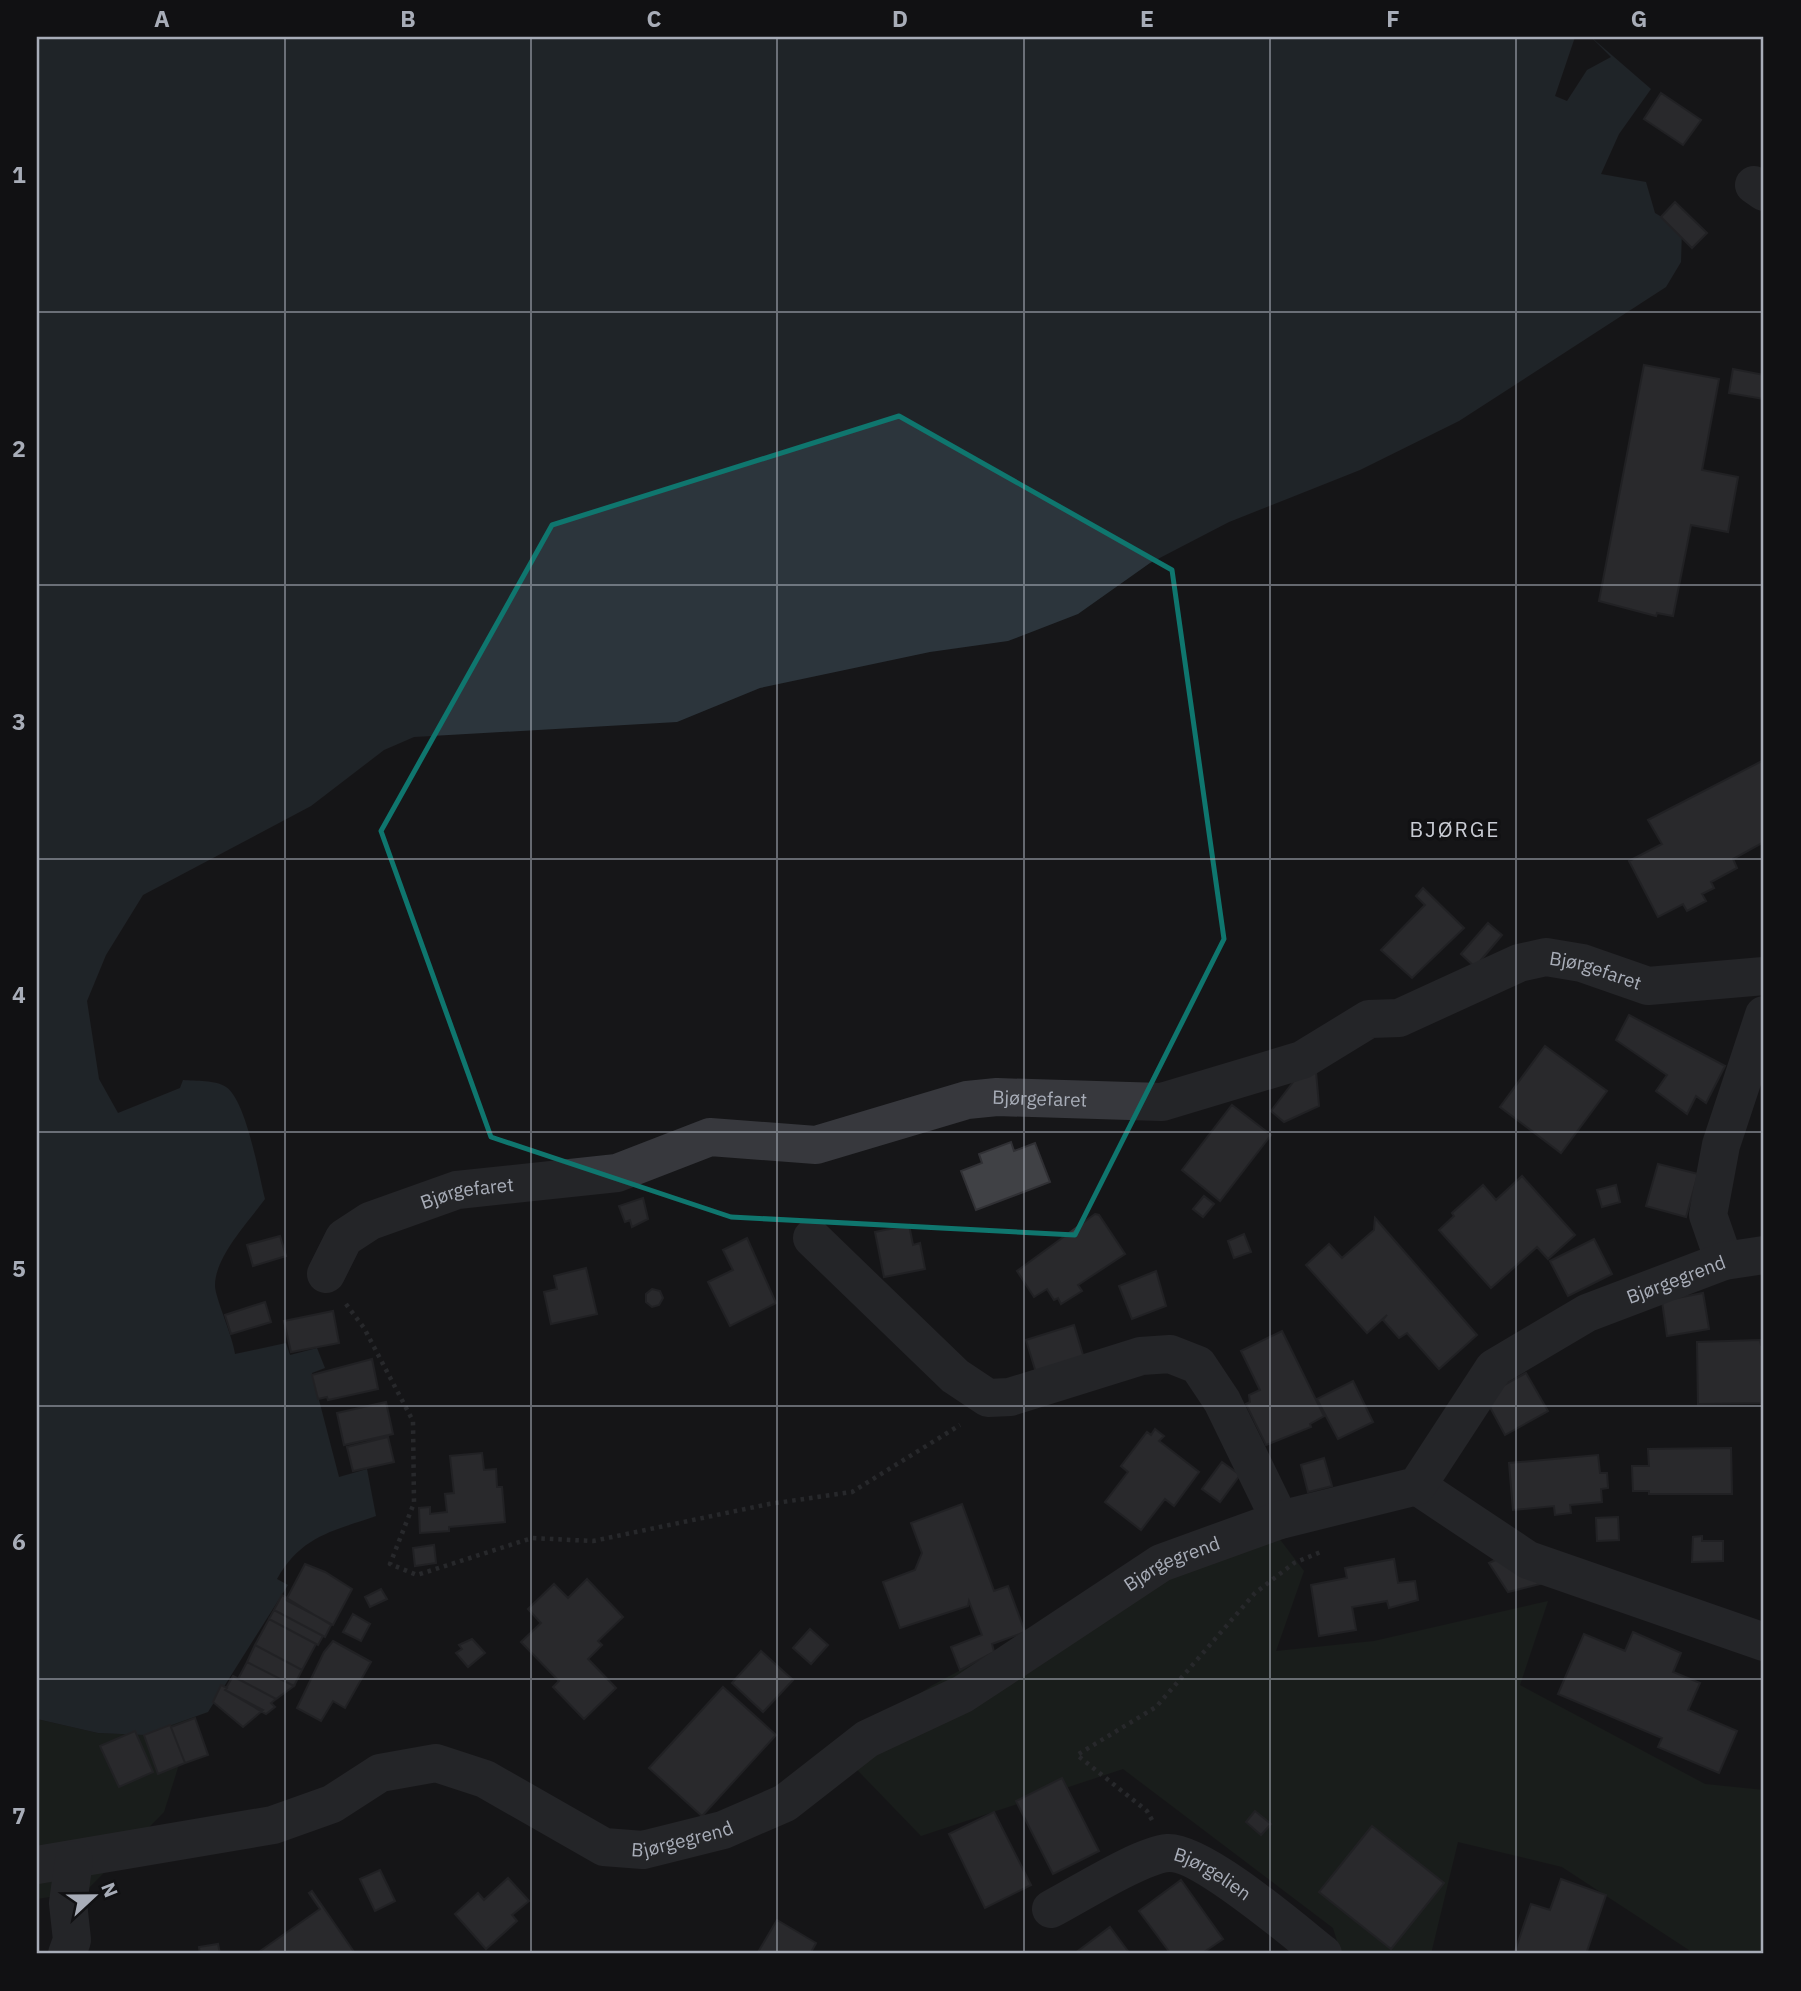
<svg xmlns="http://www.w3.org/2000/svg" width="1801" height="1991" font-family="'IBM Plex Sans',sans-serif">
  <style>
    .green { fill: #1e261f }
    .water { fill: #2c353c }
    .pier { fill: #161618 }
    .building { fill: #404145; stroke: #303034; stroke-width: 2 }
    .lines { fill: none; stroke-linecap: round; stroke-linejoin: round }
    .path { stroke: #3d3f44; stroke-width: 4.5; stroke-dasharray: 3.5 5; stroke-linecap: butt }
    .minor { stroke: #37383d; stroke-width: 38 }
    .marked { fill: none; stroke: #0f766e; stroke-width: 5; stroke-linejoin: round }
    .grid { fill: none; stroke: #a8adb8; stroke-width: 2; stroke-opacity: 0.55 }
    .labels { text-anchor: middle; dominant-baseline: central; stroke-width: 7; stroke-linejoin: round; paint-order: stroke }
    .street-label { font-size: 19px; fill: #a8adb8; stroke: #111113 }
    .neighbourhood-label { font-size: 21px; letter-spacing: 2px; fill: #c9ccd4; stroke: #111113 }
    .neatline { fill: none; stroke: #a8adb8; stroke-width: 2.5 }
    .grid-label { font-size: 23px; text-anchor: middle; font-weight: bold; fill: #a8adb8 }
  </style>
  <rect width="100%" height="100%" fill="#161618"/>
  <!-- green -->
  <path class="green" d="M1272,1529l32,42 -28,80 98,-10 174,-40 -28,84 185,99 59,6v164h-69l-133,-87 -104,-25 -27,112h-90l-8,-26 -210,-159 -202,67 -84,-87 94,-63 128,-69z
    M194,1717l-30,95 -78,79 -49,8v-180l61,14 45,2z"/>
  <!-- water -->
  <path class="water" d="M37,37h1554l60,52 -32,45 -18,40 45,8 9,31 27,16 -1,33 -15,25 -207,134 -99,49 -131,52 -79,41 -72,51 -70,27 -78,11 -170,36 -83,34 -263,15 -30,13 -73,56 -168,89 -37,60 -19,46 12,78 19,34 62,-25 3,-8c12,1 33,0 43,7 20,13 33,88 39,112 -16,22 -50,58 -50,86 -1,10 18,52 20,69l51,-11 4,12 27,-7 8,20 -13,5 27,104 28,-8 9,47c-43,15 -75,20 -99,63l11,6 -80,127 -64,23 -46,-2 -61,-14z"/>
  <!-- pier -->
  <path class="pier" d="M1575,37h16l20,20 -24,13 -20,31 -12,-5z"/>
  <!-- building -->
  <path class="building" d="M1661,93l40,27 -18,25 -39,-26z
    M1675,202l32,31 -15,15 -31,-31z
    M1644,365l75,14 -17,91 36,7 -10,55 -37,-7 -18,91 -16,-3 -1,3 -57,-15z
    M1733,369l31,6v24l-35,-6z
    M1764,760v82l-31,17 4,9 -26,14 3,6 -12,6 4,7 -19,10 -4,-7 -25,13 -29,-56 33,-17 -14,-24z
    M1423,888l41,40 -52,50 -31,-28 44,-45 -9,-9z
    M1488,923l14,12 -27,32 -14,-13z
    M1629,1015l96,51 -19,37 -10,-7 -9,18 -31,-23 11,-16 -51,-35z
    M1545,1046l62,45 -46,62 -61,-46z
    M1316,1072l3,34 -35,16 -13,-11 23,-30z
    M1232,1105l39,30 -51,66 -38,-31z
    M1011,1142l3,9 21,-8 15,39 -74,28 -15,-39 21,-8 -3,-9z
    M1658,1164l40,10 -12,43 -40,-11z
    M1522,1176l53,59 -27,24 -11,-12 -46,41 -52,-58 15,-14 -2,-3 31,-28 13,15z
    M1616,1185l4,17 -18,5 -5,-17z
    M1204,1196l10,8 -11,13 -10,-8z
    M643,1198l5,21 -16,8 -2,-7 -5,2 -6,-16z
    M1095,1214l4,1 26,39 -47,31 4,6 -21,13 -3,-6 -4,2 -7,-11 -13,8 -17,-26z
    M1375,1218l102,117 -38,34 -32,-36 -8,5 -16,-18 4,-5 -20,18 -61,-68 23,-21 13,14 32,-28z
    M909,1225l4,20 7,-2 5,26 -41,8 -9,-45z
    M1244,1234l7,18 -17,6 -6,-17z
    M280,1236l6,20 -33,10 -6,-21z
    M747,1238l29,65 -46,23 -22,-44 25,-12 -10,-20z
    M1594,1239l18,35 -44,22 -18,-35z
    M586,1268l11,46 -46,10 -7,-32 13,-3 -3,-13z
    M1156,1271l10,35 -34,13 -13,-33z
    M652,1289l8,2 3,7 -4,7 -7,2 -6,-5v-8z
    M1703,1293l6,36 -42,7 -5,-35z
    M265,1302l6,20 -40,12 -6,-19z
    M333,1311l6,32 -48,9 -7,-31z
    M1074,1325l12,40 -48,14 -12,-39z
    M1282,1331l42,85 -14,8 1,3 -45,18 -20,-41 4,-2 -1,-7 11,-5 -19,-39z
    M1760,1340l1,5h3l-3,58 -63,1 -1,-62z
    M372,1359l6,30 -50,11 -1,-3 -9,2 -6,-24z
    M1526,1373l22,38 -43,24 -21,-39z
    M1353,1381l20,41 -35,17 -21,-40z
    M386,1402l7,32 -49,11 -7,-32z
    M1155,1429l9,7 -5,5 40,31 -25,34 -9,-7 -24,31 -36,-28 23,-30 -7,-6 26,-34 4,3z
    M388,1437l6,25 -41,9 -6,-24z
    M1731,1448l1,46h-83v-3h-16l-1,-25h17l-1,-17z
    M482,1453l2,17 12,-1 1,18h5l3,35 -56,5v4l-29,2 -1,-25 11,-1v7l17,-2 -2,-18 9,-1 -4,-37z
    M1598,1455l2,18h7l1,15 -7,1 1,13 -32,3 1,8 -16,2 -1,-9 -41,4 -4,-47z
    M1324,1458l8,28 -24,6 -7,-27z
    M1222,1462l18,13 -20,27 -18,-13z
    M962,1504l32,87 14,-5 17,46 -33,12 2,8 -34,18 -9,-23 31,-12 -13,-34 -1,5 -68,22 -17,-46 32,-12 7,-17 -11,-30z
    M1618,1517l1,23 -22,1 -1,-23z
    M1702,1536v5h21v20l-31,1 1,-25z
    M434,1545l2,18 -21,3 -2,-18z
    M1509,1554l31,30 -32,8 -19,-29z
    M1394,1559l4,24 17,-2 3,19 -29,8 -2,-7 -35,6 4,23 -37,6 -8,-51 36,-7 -2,-10z
    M305,1564l20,8 27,17 -19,36 -47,-25z
    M587,1579l36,38 -25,24 4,4 -14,14 28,29 -32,31 -31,-32 6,-6 -38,-39 20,-19 -13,-14 26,-25 14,14z
    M381,1589l6,10 -17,8 -5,-10z
    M282,1595l49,30 -6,12 -51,-27z
    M274,1610l49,26 -5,9 -49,-26z
    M353,1614l17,10 -9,17 -18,-9z
    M269,1619l47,25 -14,26 -47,-25z
    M810,1629l18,16 -17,19 -18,-16z
    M1633,1632l48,21 -8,19 27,11 -12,27 49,21 -18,42 -61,-26 4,-9 -104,-44 26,-60 41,17z
    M472,1639l13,14 -17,14 -12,-14 6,-4 -3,-4z
    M333,1641l38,21 -26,46 -12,-7 -12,20 -24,-13 27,-56z
    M255,1645l47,25 -8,16 -47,-24z
    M761,1651l32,29 -30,32 -31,-29z
    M247,1662l47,24 -18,13 -38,-20z
    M233,1676l43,23 -5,4 4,4 -9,7 -41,-24z
    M221,1685l6,3 -2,2 38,20 -20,17 -30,-25z
    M723,1687l53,48 -74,81 -53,-48z
    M195,1718l13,37 -23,8 -14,-36z
    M170,1725l15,38 -27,11 -14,-39z
    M135,1731l18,41 -34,15 -19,-41z
    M1062,1778l37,73 -46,23 -37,-73z
    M1255,1811l16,13 -10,11 -15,-13z
    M994,1812l37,73 -46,23 -36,-74z
    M1372,1826l72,57 -53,66 -72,-57z
    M380,1870l15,31 -20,10 -15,-32z
    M508,1878l21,23 -17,14 5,6 -31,28 -31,-35 23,-21 6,7z
    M1561,1879l45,16 -20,59h-72l17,-50 19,6z
    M1181,1880l42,59 -22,15h-30l-32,-43z
    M312,1891l42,61 -98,2 64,-45 -11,-16z
    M777,1920l39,23 -6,11h-53z
    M1110,1927l20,27h-56z
    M218,1944l2,10h-20l-1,-7z"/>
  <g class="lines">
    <!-- path -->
    <path class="path" d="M346,1304l18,24 49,93 1,82 -24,61 27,11 115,-37 61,3 176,-37 83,-12 108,-67
      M1152,1820l-5,-9 -70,-56 79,-48 99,-114 39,-30 29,-12"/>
    <!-- minor -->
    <g class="minor">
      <path d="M1754,185l10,7"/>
      <path d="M812,1238l143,138 33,22 22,-1 131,-41 29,-2 28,11 24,36 58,119"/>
      <path d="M1724,1261l-16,-46 13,-70 43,-130"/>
      <path id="s1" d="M326,1274l18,-36 26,-17 87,-31 160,-17 93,-36 106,8 151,-45 30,-3 165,5 140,-42 67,-41 30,-1 120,-55 27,-6 36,6 66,23 116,-10"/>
      <path d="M1417,1486l111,74 236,82"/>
      <path id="s2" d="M37,1865l236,-40 59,-21 48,-31 56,-10 49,16 119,68 39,3 80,-20 62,-27 82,-64 96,-45 198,-131 119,-43 137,-34 77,-118 93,-55 137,-52 40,-6"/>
      <path id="s3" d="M1051,1909c27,-14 90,-54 117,-56 33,-2 126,78 155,101"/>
      <path d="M67,1954l5,-14 -4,-37 6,-43"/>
    </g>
  </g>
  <!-- marked area -->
  <path d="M0 0H1801V1991H0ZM899,416l273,154 52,369 -149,296 -344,-18 -240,-80 -110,-306 171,-306z" fill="#161618" fill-opacity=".55" fill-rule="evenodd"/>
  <path class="marked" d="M899,416l273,154 52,369 -149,296 -344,-18 -240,-80 -110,-306 171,-306z"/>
  <!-- grid -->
  <path class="grid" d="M285,37v1917M531,37v1917M777,37v1917M1024,37v1917M1270,37v1917M1516,37v1917M37,312h1727M37,585h1727M37,859h1727M37,1132h1727M37,1406h1727M37,1679h1727"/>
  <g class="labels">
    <!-- street labels -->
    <g class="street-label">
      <text stroke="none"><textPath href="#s1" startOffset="1349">Bjørgefaret</textPath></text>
      <text stroke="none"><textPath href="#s1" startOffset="761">Bjørgefaret</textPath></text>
      <text stroke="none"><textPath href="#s1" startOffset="173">Bjørgefaret</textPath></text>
      <text stroke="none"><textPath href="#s2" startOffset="1853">Bjørgegrend</textPath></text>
      <text stroke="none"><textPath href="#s2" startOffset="1251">Bjørgegrend</textPath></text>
      <text stroke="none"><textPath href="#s2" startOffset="684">Bjørgegrend</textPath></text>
      <text stroke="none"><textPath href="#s3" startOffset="180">Bjørgelien</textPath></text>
    </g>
    <!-- neighbourhood labels -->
    <g class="neighbourhood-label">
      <text x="1455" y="829">BJØRGE</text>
    </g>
  </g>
  <!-- border -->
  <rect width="1801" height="1991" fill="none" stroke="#111113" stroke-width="77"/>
  <!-- north arrow -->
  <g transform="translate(94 1896) rotate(68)" stroke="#111113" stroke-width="5" paint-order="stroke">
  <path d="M0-5L12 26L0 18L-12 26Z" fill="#a8adb8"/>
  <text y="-10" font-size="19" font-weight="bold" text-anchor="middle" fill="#a8adb8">N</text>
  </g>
  <rect x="38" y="38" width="1724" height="1914" class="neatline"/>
  <g class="grid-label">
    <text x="162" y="27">A</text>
    <text x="408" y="27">B</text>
    <text x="654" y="27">C</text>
    <text x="900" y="27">D</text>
    <text x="1147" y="27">E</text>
    <text x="1393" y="27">F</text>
    <text x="1639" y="27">G</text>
    <text x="19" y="183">1</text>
    <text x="19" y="457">2</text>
    <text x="19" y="730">3</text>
    <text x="19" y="1003">4</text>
    <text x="19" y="1277">5</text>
    <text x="19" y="1550">6</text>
    <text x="19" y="1824">7</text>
  </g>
</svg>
